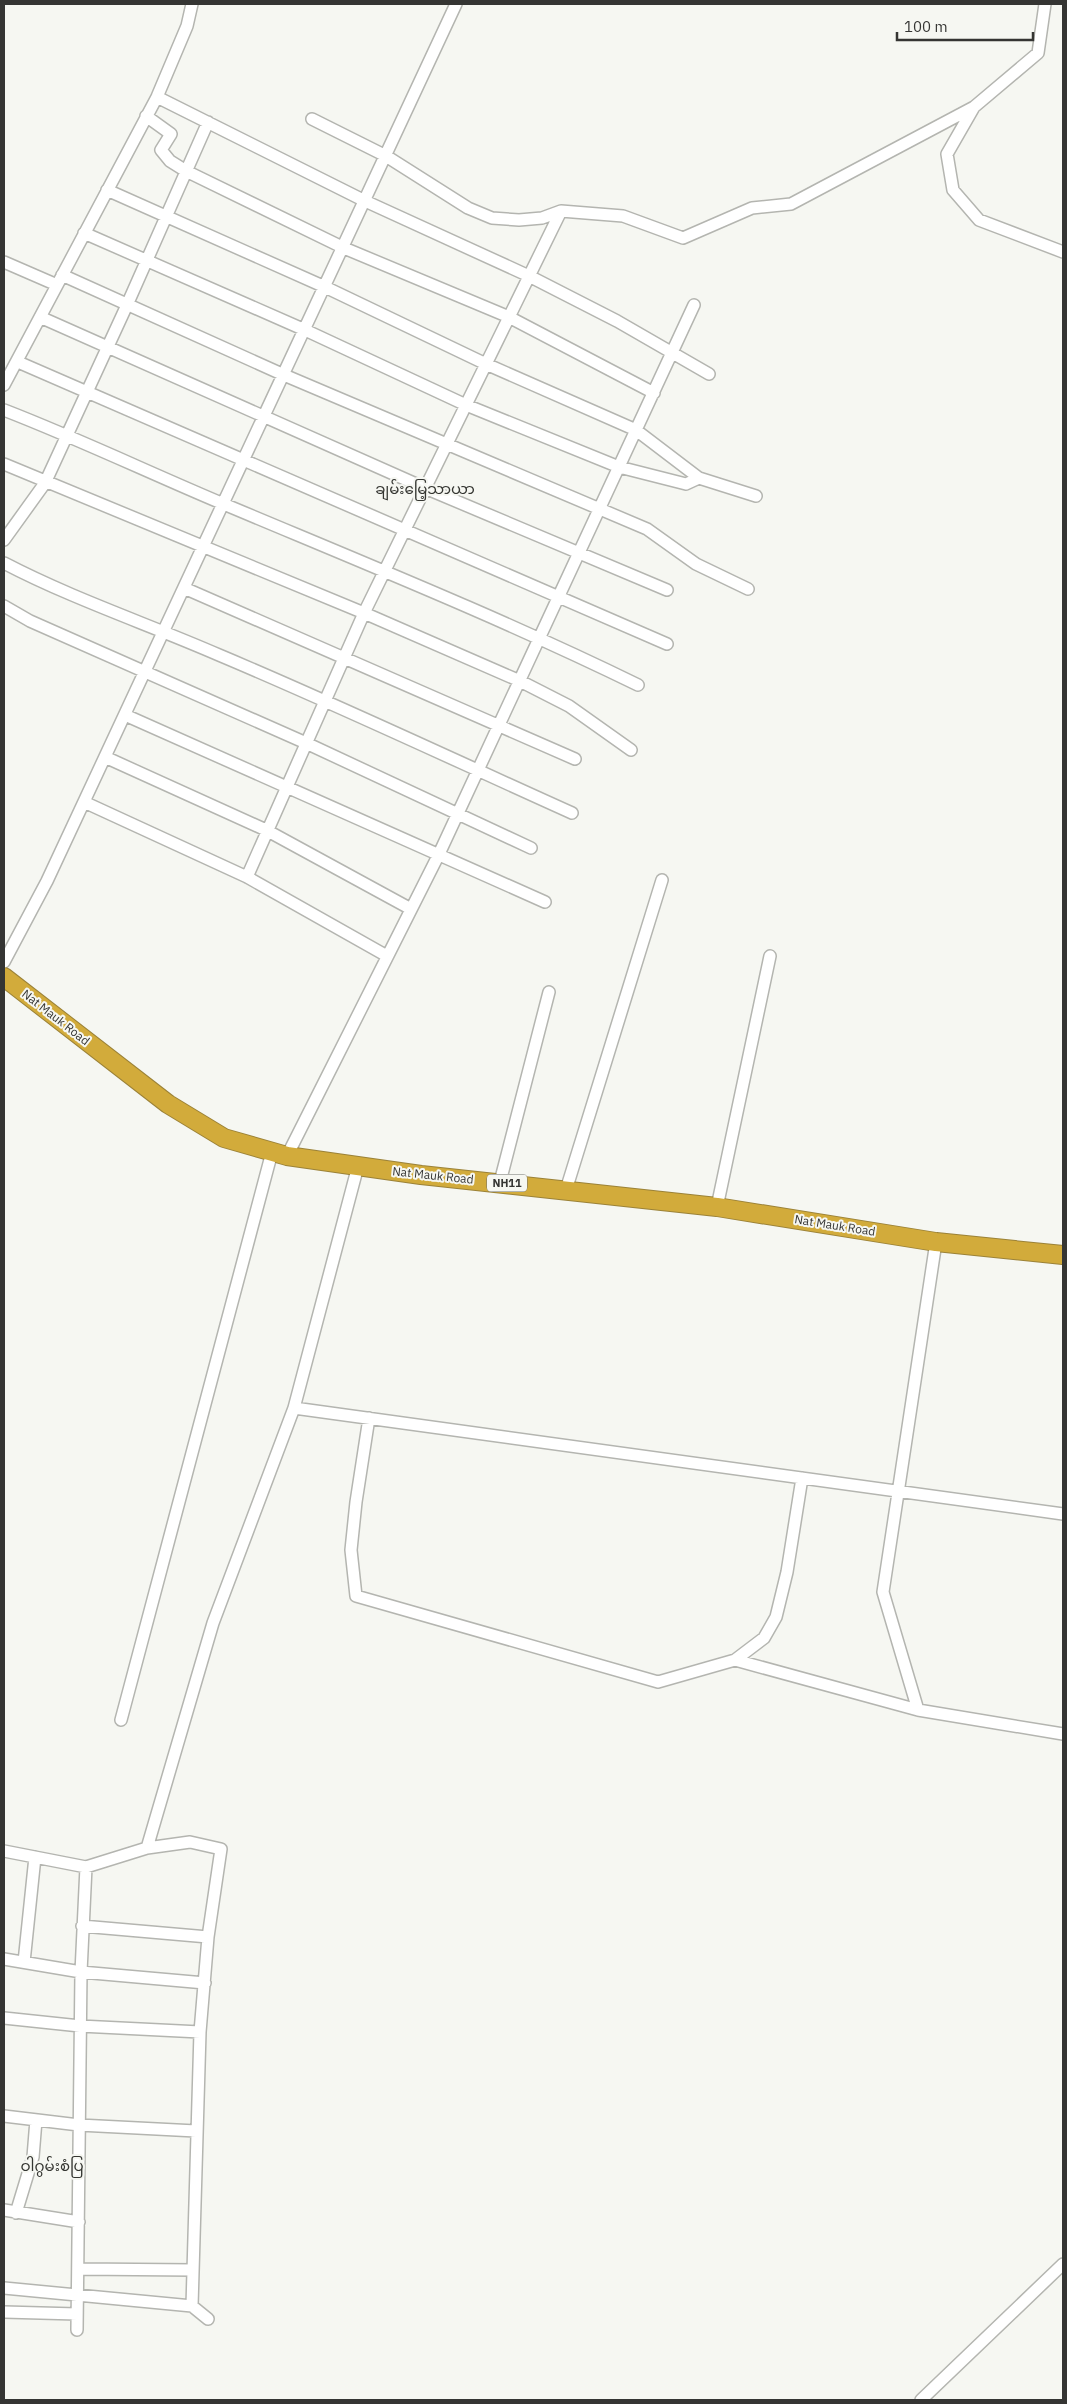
<svg xmlns="http://www.w3.org/2000/svg" width="1067" height="2404" font-family="'IBM Plex Sans','Noto Sans Myanmar',sans-serif">
  <style>
    .lines { fill: none; stroke-linecap: round; stroke-linejoin: round }
    .minor-casing { stroke: #b4b5b0; stroke-width: 14 }
    .highway-casing { stroke: #9b8238; stroke-width: 20 }
    .minor { stroke: #fff; stroke-width: 11 }
    .highway { stroke: #d2ab3b; stroke-width: 18 }
    .labels { text-anchor: middle; dominant-baseline: central; stroke-width: 4; stroke-linejoin: round; paint-order: stroke }
    .shield { fill: #f6f7f2; stroke: #6f6f6c; stroke-width: 1 }
    .shield-label { font-size: 11px; font-weight: bold; fill: #353533 }
    .street-label { font-size: 12px; fill: #353533; stroke: #f6f7f2 }
    .quarter-label { font-size: 15px; fill: #353632; stroke: #f6f7f2 }
  </style>
  <rect width="100%" height="100%" fill="#f6f7f2"/>
  <g class="lines">
    <defs>
      <path id="minor" d="M1045,4l-7,49 -64,54 -27,47 6,36 26,30 84,32
        M157,97l208,104 164,75 88,45 92,53
        M146,116l25,18 -10,16 9,11 16,10 158,77 165,69 145,76
        M312,119l74,37 82,52 24,10 27,2 23,-2 19,-7 62,5 60,22 69,-30 39,-4 183,-97
        M107,190l218,97 161,77 150,66 63,48 57,18
        M84,233l221,97 161,75 153,62 67,17 13,-6
        M4,262l53,23
        M62,275l222,100 363,154 49,35 52,25
        M40,317l385,171 242,102
        M18,362l649,282
        M4,385l153,-288 30,-71 5,-22
        M4,410c75,29 148,64 222,95 138,58 277,114 412,180
        M4,464l360,149 156,68 49,25 62,44
        M4,540l41,-57 82,-178 81,-183
        M4,563c69,36 144,61 215,92 119,50 235,105 353,158
        M184,588l391,171
        M4,606l26,15 276,122 225,105
        M125,715l420,187
        M105,757l161,73 145,79
        M84,802l163,75 140,79
        M247,877l117,-264 197,-402
        M4,962l43,-81 409,-877
        M287,1156l152,-302 255,-549
        M500,1182l49,-190
        M566,1190l96,-310
        M717,1207l53,-251
        M936,1242l-53,350 35,118 145,24
        M294,1408l769,106
        M369,1418l-13,84 -5,48 5,46 302,86 77,-22 29,-22 12,-21 11,-45 15,-94
        M735,1660l183,50
        M121,1720l151,-568
        M147,1848l43,-6 31,7 -13,88 -8,95 -8,274 16,13
        M4,1851l82,16 61,-19 66,-225 81,-215 64,-242
        M82,1926l126,11
        M4,1959l77,13 124,11
        M24,1962l11,-105
        M4,2018l76,8 120,6
        M4,2116l75,9 117,6
        M4,2210l75,12
        M16,2213l17,-56 3,-37
        M79,2269l114,1
        M4,2288l188,18
        M4,2312l73,2
        M77,2330l4,-358 5,-105
        M921,2400l142,-136"/>
      <path id="highway" d="M4,977l164,127 56,34 63,18 134,19 296,32 219,35 127,13"/>
    </defs>
    <!-- minor casing -->
    <use href="#minor" class="minor-casing"/>
    <!-- highway casing -->
    <use href="#highway" class="highway-casing"/>
    <!-- minor -->
    <use href="#minor" class="minor"/>
    <!-- highway -->
    <use href="#highway" class="highway"/>
  </g>
  <g class="labels">
    <!-- shield labels -->
    <rect class="shield" x="487" y="1174.5" width="40" height="17" rx="4"/>
    <g class="shield-label">
      <text x="507" y="1183">NH11</text>
    </g>
    <!-- street labels -->
    <g class="street-label">
      <text transform="translate(56 1017) rotate(38)">Nat Mauk Road</text>
      <text transform="translate(433 1175) rotate(6)">Nat Mauk Road</text>
      <text transform="translate(835 1225) rotate(9)">Nat Mauk Road</text>
    </g>
    <!-- quarter labels -->
    <g class="quarter-label">
      <text x="425" y="488">ချမ်းမြေ့သာယာ</text>
      <text x="52" y="2165">ဝါဂွမ်းစံပြ</text>
    </g>
  </g>
  <!-- border -->
  <rect width="1067" height="2404" fill="none" stroke="#353533" stroke-width="10"/>
  <!-- scale -->
  <path d="M897 32v8h136v-8" fill="none" stroke="#353533" stroke-width="2.5"/>
  <text x="904" y="32" font-size="15" fill="#353533" stroke="#f6f7f2" stroke-width="4" paint-order="stroke">100 m</text>
</svg>
